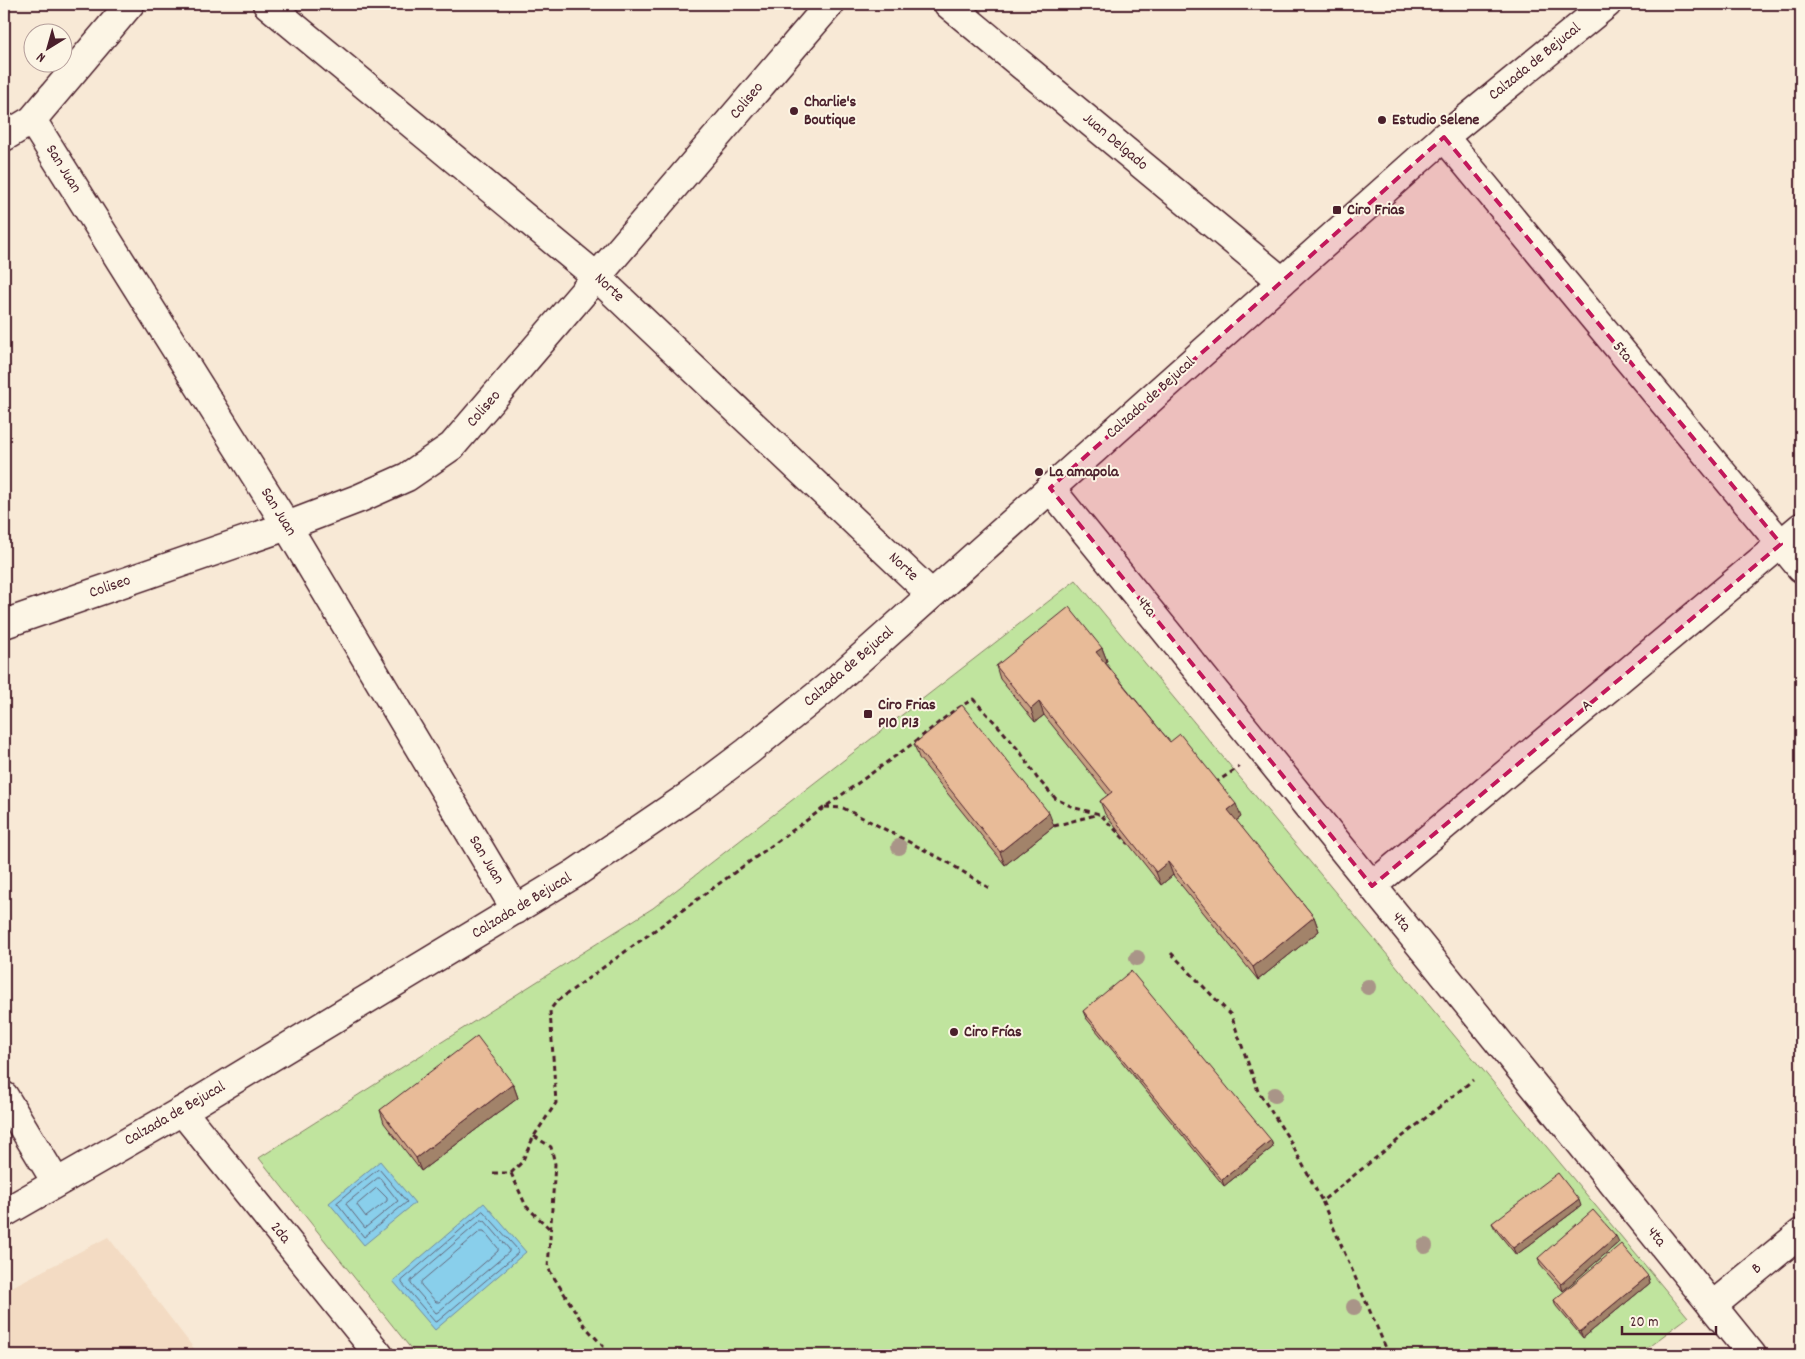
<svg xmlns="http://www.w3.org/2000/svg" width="1805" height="1359" font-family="Dekko,sans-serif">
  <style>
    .built { fill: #f3dbc3 }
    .green { fill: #c0e49e; stroke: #858264 }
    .water { fill: #89cfeb; stroke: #70899e }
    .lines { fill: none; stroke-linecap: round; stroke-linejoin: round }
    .shore { stroke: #636578; stroke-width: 1 }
    .minor-casing { stroke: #4a1f2b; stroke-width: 31 }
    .major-casing { stroke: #4a1f2b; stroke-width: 31 }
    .path { stroke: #4a1f2b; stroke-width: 3; stroke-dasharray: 5 4; stroke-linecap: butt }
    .minor { stroke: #fcf5e5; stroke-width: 28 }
    .major { stroke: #fcf5e5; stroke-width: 28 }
    .tree { fill: #a99588 }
    .wall { fill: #c8a183; stroke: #4a1f2b }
    .shaded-wall { fill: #a2836a; stroke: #4a1f2b }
    .building { fill: #e8bb98; stroke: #4a1f2b }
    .marked { fill: #c2185b; fill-opacity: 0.2; stroke: #c2185b; stroke-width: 4; stroke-dasharray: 10 6; stroke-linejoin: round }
    .poi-dot { fill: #4a1f2b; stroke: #fcf5e5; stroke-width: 2 }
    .labels { text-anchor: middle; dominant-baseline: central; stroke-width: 4; stroke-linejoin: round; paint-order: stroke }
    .street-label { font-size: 16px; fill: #4a1f2b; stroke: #fcf5e5 }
    .poi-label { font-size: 16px; font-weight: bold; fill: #4a1f2b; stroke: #fcf5e5; text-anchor: start }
  </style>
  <rect width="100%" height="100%" fill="#f8e9d6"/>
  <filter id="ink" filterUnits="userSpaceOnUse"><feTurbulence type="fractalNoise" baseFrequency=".02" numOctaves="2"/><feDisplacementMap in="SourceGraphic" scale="10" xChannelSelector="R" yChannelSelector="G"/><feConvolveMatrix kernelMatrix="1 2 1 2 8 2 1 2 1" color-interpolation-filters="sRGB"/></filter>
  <g filter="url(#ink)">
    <!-- built -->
    <path class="built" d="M108,1237l91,118h-195v-64z"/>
    <!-- green -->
    <path class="green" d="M1076,580l612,737 -50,38h-1222l-157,-197 394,-250z"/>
    <!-- water -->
    <path class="water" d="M380,1161l35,42 -51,42 -35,-42z
      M484,1203l42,49 -91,78 -42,-49z"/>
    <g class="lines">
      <!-- shore -->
      <path class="shore" d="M379,1169l28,33 -43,35 -27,-34z
        M378,1178h2l18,23 -33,27 -19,-24z
        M377,1188l10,10v3l-21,16 -9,-12z
        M483,1211l35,39v3l-80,68 -3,1 -33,-39v-2z
        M482,1220l3,1 24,28v3l-71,60 -2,1 -25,-29v-3z
        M481,1231h3l14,17v3l-59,51h-3l-15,-17v-3z"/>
      <defs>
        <path id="minor" d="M267,4l330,273 334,317
          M948,4l334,277
          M32,120l255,406 229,384
          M4,137l28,-17 98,-116
          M1444,137l357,431
          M1050,488l702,867
          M4,624l283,-98 73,-28 47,-21 45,-31 378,-442
          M1372,886l429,-359
          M4,1096l52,86
          M182,1111l197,244
          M1712,1306l89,-73"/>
        <path id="major" d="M4,1213l178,-102 392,-237 116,-79 57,-43 89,-72 608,-543 163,-133"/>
      </defs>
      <!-- minor casing -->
      <use href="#minor" class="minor-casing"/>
      <!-- major casing -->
      <use href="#major" class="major-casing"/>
      <!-- path -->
      <path class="path" d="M1215,783l24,-16
        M825,807l18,1 28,14 78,41 40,25
        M1054,826l45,-12
        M1171,953l60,62 27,76 31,48 33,62
        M534,1136l17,11 4,17 -7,104 36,57 27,30
        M493,1173h18l11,-11 12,-26 22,-33 -6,-93 7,-9 355,-257 40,-32 21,-13 27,29 21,25 16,25 19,21 19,9 25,6 28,29 1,-1
        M511,1173l15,33 25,24
        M1389,1355l-67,-154 151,-121"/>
      <!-- minor -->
      <use href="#minor" class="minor"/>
      <!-- major -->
      <use href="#major" class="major"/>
    </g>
    <!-- trees -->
    <g class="tree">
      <circle cx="899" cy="847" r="8"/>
      <circle cx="1137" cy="958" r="8"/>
      <circle cx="1368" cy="987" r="8"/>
      <circle cx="1275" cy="1095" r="8"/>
      <circle cx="1425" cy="1246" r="8"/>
      <circle cx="1354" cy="1307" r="8"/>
    </g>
    <!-- wall -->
    <path class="wall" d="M1102,648l5,13 -2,1 65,80 71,75 -5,4 78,96 5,14 -61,49 -85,-105 -12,10 -56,-71 -5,-13 8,-6 -64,-80 -9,7 -35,-43 -4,-13z
      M914,744l140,82 -49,39 -86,-107z
      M1083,1011l188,129 2,7 -49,39 -138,-168z
      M513,1084l5,14 -97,73 -37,-48 -4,-13z
      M1581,1206l-65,49 -21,-26 -3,-6z
      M1619,1242l-56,49 -23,-26 -2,-7z
      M1648,1276l2,7 -67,55 -27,-32 -2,-6z"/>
    <!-- shaded-wall -->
    <path class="shaded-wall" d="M1102,648l5,13 -6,4 -5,-13z
      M1039,702l5,13 -9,7 -4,-13z
      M1236,804l5,13 -8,6 -5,-13z
      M1049,813l5,13 -49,39 -5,-13z
      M1168,862l5,13 -12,10 -5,-13z
      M1314,917l5,14 -61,49 -5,-13z
      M513,1084l5,14 -97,73 -5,-13z
      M1271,1140l2,7 -49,39 -2,-6z
      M1579,1200l2,6 -65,49 -3,-7z
      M1616,1236l3,6 -56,49 -2,-7z
      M1648,1276l2,7 -67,55 -3,-6z"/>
    <!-- building -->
    <path class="building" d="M1069,607l33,41 -6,4 74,90 10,-8 56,70 -8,6 86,107 -61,50 -85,-105 -12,10 -56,-71 12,-9 -73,-90 -8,7 -35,-43z
      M962,705l87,108 -49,39 -86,-108z
      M1131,971l140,169 -49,40 -139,-169z
      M477,1036l36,48 -97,74 -36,-48z
      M1558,1173l21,27 -66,48 -21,-25z
      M1593,1210l23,26 -55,48 -23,-26z
      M1621,1244l27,32 -68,56 -26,-32z"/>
  </g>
  <!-- marked area -->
  <path class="marked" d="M1444,137l337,407 -409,342 -322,-398z"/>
  <!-- markers -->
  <g class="poi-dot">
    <circle cx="794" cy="111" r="5"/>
    <circle cx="1382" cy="120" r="5"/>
    <rect x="1332" y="205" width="10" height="10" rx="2.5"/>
    <circle cx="1039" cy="472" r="5"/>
    <rect x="863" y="709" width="10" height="10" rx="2.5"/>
    <circle cx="954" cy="1032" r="5"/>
  </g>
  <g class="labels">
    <!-- street labels -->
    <g class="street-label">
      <text transform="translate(1535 62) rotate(-39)">Calzada de Bejucal</text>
      <text transform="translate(747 101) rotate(-50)">Coliseo</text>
      <text transform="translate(1115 142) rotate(40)">Juan Delgado</text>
      <text transform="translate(63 169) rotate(58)">San Juan</text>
      <text transform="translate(609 288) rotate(43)">Norte</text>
      <text transform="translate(1622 352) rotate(50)">5ta</text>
      <text transform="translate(1151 398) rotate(-42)">Calzada de Bejucal</text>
      <text transform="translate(484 409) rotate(-49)">Coliseo</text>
      <text transform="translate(278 512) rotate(58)">San Juan</text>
      <text transform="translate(903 567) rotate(43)">Norte</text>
      <text transform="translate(110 587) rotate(-19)">Coliseo</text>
      <text transform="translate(1146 607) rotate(51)">4ta</text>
      <text transform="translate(849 667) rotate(-41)">Calzada de Bejucal</text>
      <text transform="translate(1587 706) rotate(-40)">A</text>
      <text transform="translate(486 860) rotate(59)">San Juan</text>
      <text transform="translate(522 906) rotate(-31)">Calzada de Bejucal</text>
      <text transform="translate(1401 922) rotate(51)">4ta</text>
      <text transform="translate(175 1114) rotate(-30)">Calzada de Bejucal</text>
      <text transform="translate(280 1233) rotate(51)">2da</text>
      <text transform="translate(1656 1237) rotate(51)">4ta</text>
      <text transform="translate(1757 1269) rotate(-39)">B</text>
    </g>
    <!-- poi labels -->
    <g class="poi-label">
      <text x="804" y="102">Charlie's<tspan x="804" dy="18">Boutique</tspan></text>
      <text x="1392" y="120">Estudio Selene</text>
      <text x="1347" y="210">Ciro Frias</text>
      <text x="1049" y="472">La amapola</text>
      <text x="878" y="705">Ciro Frias<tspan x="878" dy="18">P10 P13</tspan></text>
      <text x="964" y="1032">Ciro Frías</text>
    </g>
  </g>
  <!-- margin -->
  <rect width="1805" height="1359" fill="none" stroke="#fcf5e5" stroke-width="20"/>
  <rect x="10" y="10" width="1785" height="1339" fill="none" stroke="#4a1f2b" stroke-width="2" filter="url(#ink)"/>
  <!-- north arrow -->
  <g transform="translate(48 48) rotate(217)"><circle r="24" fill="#fcf5e5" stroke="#b59f9b"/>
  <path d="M0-4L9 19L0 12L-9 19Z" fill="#4a1f2b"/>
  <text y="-8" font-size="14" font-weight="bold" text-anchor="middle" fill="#4a1f2b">N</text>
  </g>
  <!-- scale -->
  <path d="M1622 1326v8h94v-8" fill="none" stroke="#4a1f2b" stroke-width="2.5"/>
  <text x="1630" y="1326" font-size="15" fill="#4a1f2b" stroke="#fcf5e5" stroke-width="4" paint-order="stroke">20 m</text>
</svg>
